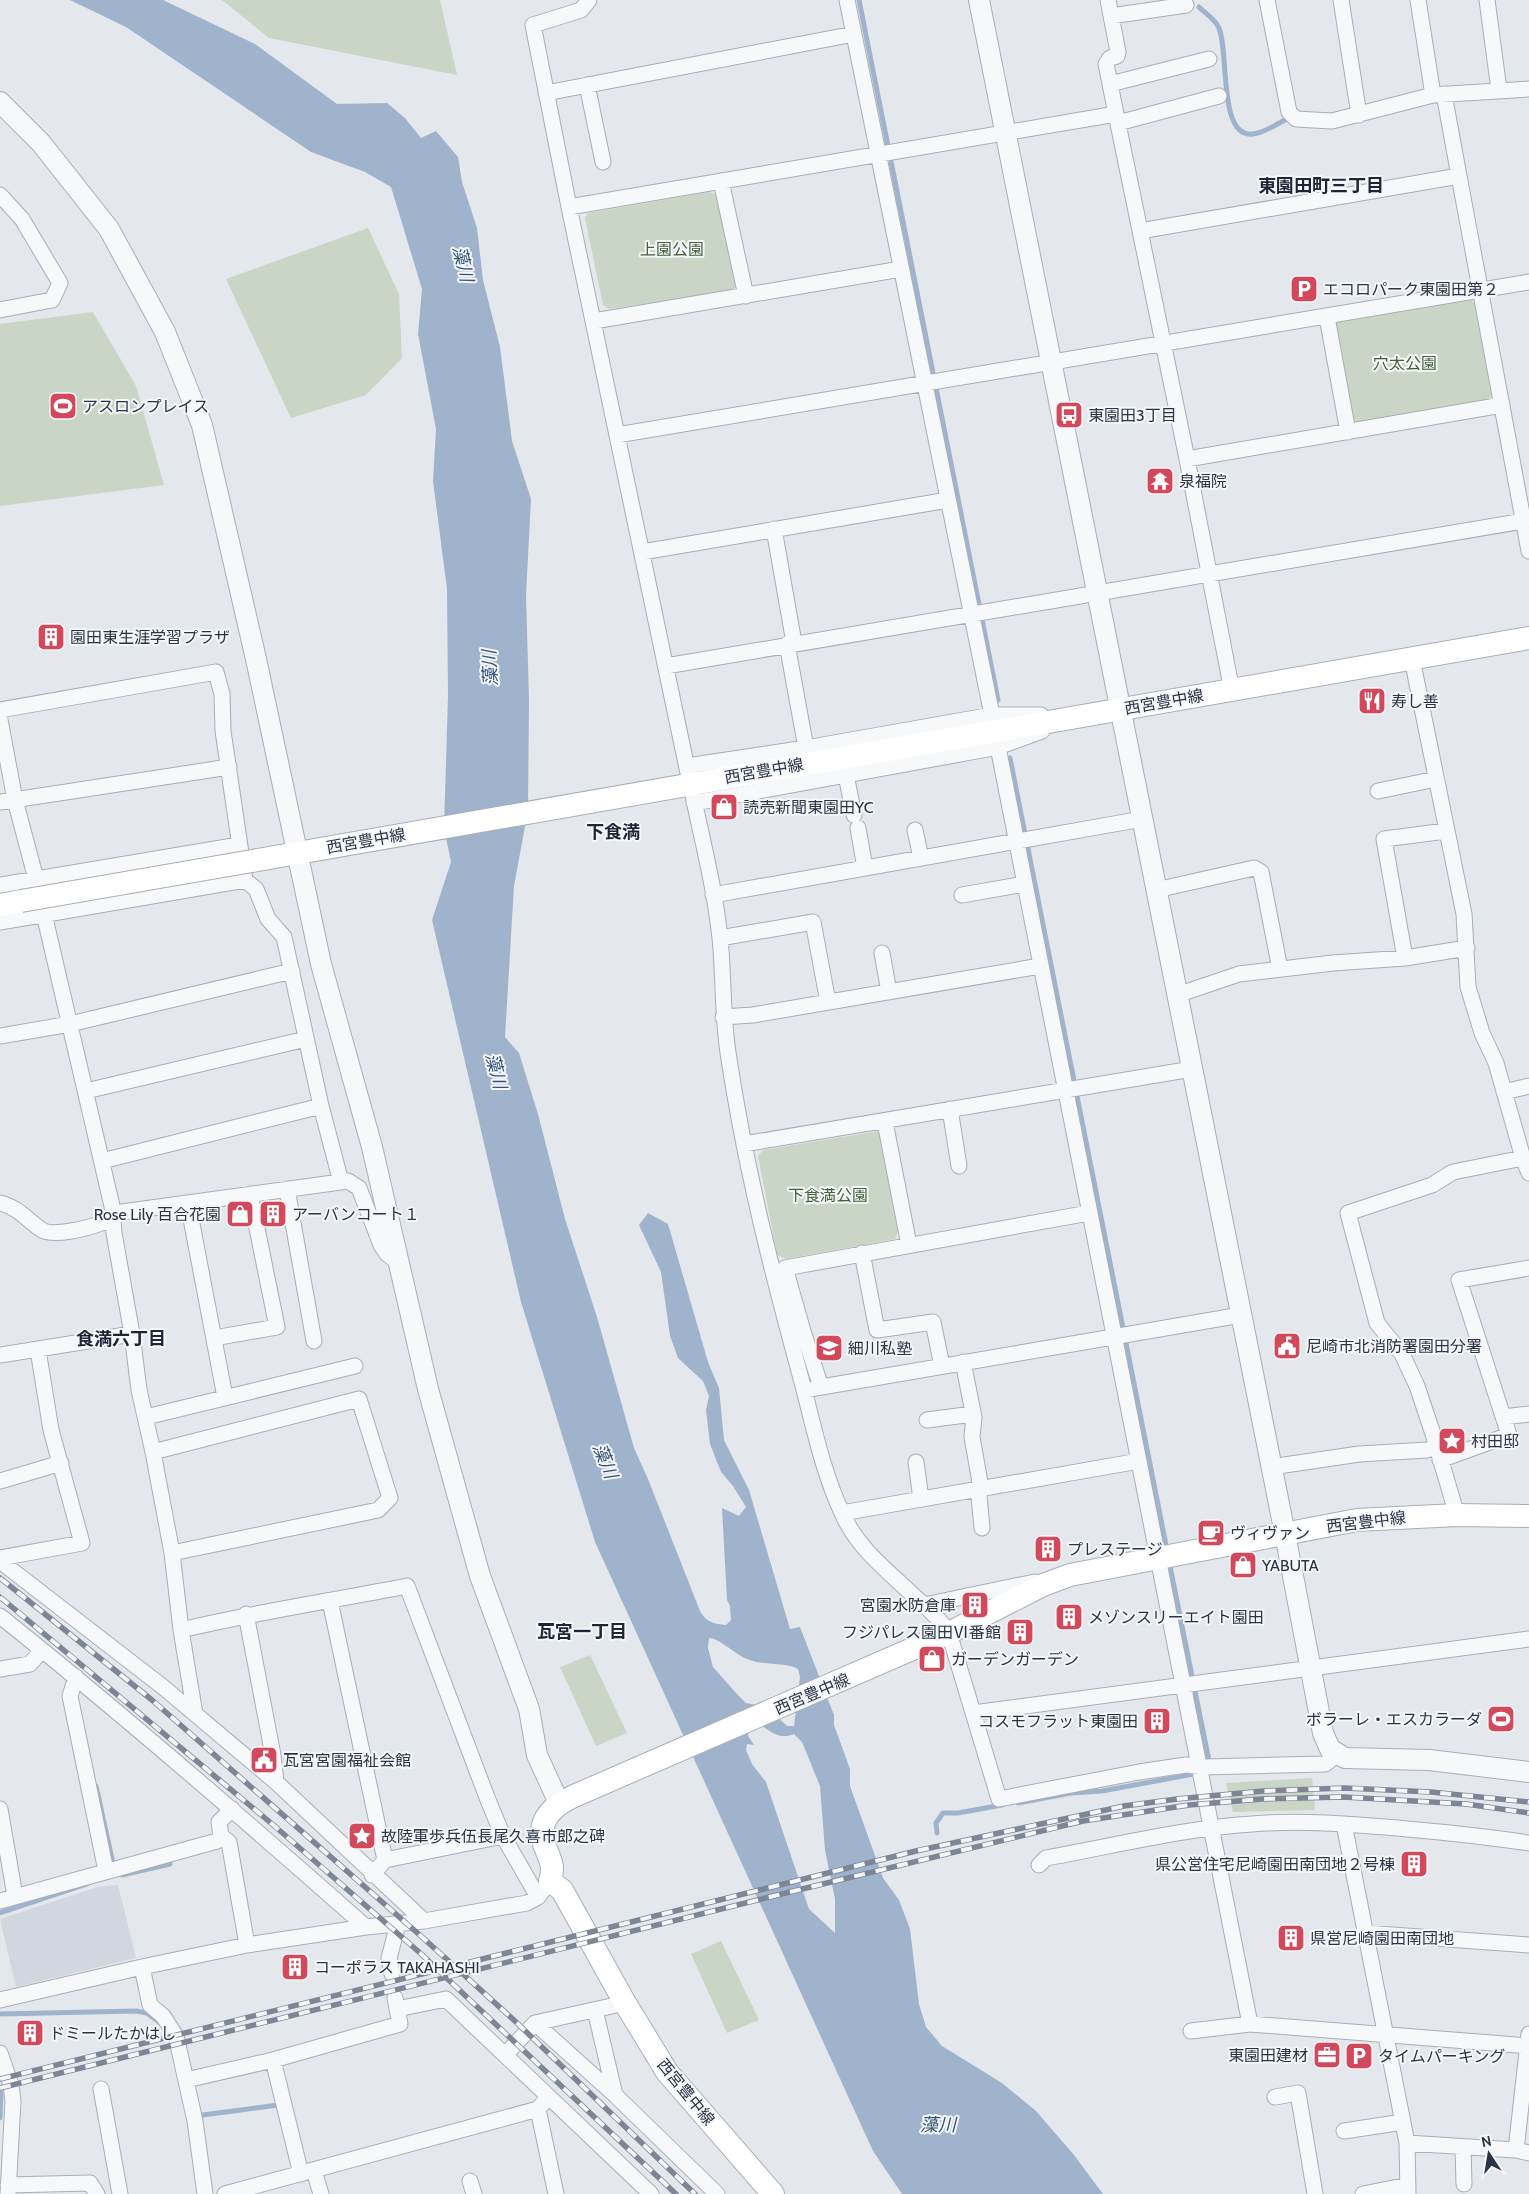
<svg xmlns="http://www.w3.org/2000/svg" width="1529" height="2194" font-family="Cabin,'Noto Sans JP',sans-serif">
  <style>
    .built { fill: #d2d6de }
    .green { fill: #c9d6c5 }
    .water { fill: #9fb4cc; fill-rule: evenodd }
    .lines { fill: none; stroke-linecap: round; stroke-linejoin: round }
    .stream { stroke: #9fb4cc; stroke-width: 5 }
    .minor-casing { stroke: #a9aeb7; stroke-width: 17 }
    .tertiary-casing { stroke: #a9aeb7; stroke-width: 22 }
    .secondary-casing { stroke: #a9aeb7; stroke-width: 24 }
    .minor { stroke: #f7f8fa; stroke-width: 15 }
    .tertiary { stroke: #f7f8fa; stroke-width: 20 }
    .secondary { stroke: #fff; stroke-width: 22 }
    .rail-casing { stroke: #7d8696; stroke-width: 5.5 }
    .rail { stroke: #f4f6f9; stroke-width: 4; stroke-dasharray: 11; stroke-linecap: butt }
    .secondary-bridge-casing { stroke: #a9aeb7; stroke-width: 24; stroke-linecap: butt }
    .secondary-bridge { stroke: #fff; stroke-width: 22 }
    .labels { text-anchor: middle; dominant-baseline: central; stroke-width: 4; stroke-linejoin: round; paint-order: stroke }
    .park-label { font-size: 16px; fill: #3f6138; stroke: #f4f6f9 }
    .poi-label { font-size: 16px; fill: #2b3445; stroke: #f4f6f9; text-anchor: start }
    .street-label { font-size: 16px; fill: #2b3445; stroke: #f4f6f9 }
    .neighbourhood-label { font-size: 18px; font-weight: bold; fill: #1d2536; stroke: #f4f6f9 }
    .water-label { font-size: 18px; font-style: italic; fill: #34527a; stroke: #f4f6f9 }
  </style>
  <rect width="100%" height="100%" fill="#e4e7ec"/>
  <!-- built -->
  <path class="built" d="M118,1885l18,73 -120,29 -16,-68 97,-32z"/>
  <!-- green -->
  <path class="green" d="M222,0h218l17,75 -188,-37z
    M709,192l8,3 20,90 -5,6 -123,18 -6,-4 -18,-87 3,-5z
    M368,228l31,66 3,64 -36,37 -75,23 -65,-139z
    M1470,299l5,5 17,91 -4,6 -130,23 -5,-2 -18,-97 3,-4z
    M93,312l43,74 28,99 -164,21v-182z
    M878,1131l4,5 17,94 -4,9 -109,20 -9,-4 -19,-99 5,-6z
    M590,1655l37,78 -31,13 -36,-79z
    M1312,1778l3,32 -82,2 -7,-29z
    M721,1941l38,79 -32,13 -36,-79z"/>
  <!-- water -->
  <path class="water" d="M70,0h93l92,44 82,60 50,-1 18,15 16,20 15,-7 22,26 4,25 15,46 6,52 17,67 12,94 19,58 -5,96 3,105 -1,110 -14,76 -9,151 14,16 19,61 27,105 32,98 37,131 14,31 52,132c6,11 14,13 26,14l5,-5 -1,-14 -3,-6 -5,-92 17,8 7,-9 -13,-21 -12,-14 -11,-28 -4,-34 3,-14 -6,-15 -25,-23 -8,-22 -9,-64 -22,-47 9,-12 20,11 40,138 11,26 5,52 25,50 41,139 10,-2 34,88v10l16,44v17l33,92 16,22 11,29 9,75 7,23 16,19 60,37 34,28 38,44 29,39h-201l-29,-43 -278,-609 -74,-240 -89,-382 19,-58 -7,-34 4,-131 -1,-108 -14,-108 3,-52 -18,-95 4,-45 -31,-102 -26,-15 -54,-20 -185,-125zM709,1638c10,0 27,17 38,21 16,7 38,3 51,10l2,8 -6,49h-7l-20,-19 -21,-4 -9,-9 -24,-27 -5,-19zM759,1723c11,9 21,17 35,11l8,8 18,44 5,64 10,49v34l-26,-24 -43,-127 -14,-18 -6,-14 1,-6 7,1 -6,-9 2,-11z"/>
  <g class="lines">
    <!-- stream -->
    <path class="stream" d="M859,0l139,700
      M1199,7c6,6 15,12 19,19 12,22 -1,113 35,108 11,-1 22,-9 32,-14
      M1010,758l157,792
      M1169,1561l41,205
      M96,1786l18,82
      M1018,1803l53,-10 31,-2 97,-18
      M937,1833l-1,-10 7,-10h15l44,-8
      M122,1875l48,-11
      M0,1913l87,-29
      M0,2014l136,-3 11,2 12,9
      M195,2116l83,-11 2,5
      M0,2118l1,-25"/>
    <defs>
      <path id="minor" d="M589,0l-8,10 -48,15 36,182 119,566
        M847,0l145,715
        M1108,0l10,52 -1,4 -7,2 -4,6 10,50
        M1267,0l22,112 7,7 36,2 101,-26 96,-6
        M1341,0l18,115
        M1418,0l15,95
        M1487,0l12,90
        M1111,16l75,-11
        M1110,84l99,-25
        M587,85l16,77
        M546,93l308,-59
        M1118,123l101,-27
        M1459,176l70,375
        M721,181l25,115
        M0,195l22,24 38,64 -8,17 -52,10
        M569,207l547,-93 71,345 45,232
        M1140,231l319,-55 -15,-82
        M1327,317l21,115
        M594,321l307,-52
        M617,435l912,-153
        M1187,459l315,-54
        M774,529l20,114
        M642,552l306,-52
        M787,644l19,104
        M1412,659l52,255 4,73 14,46 14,30 27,95 6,15
        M666,666l863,-146
        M0,710l216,-38 6,22 1,37 22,149 11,9 12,30 16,18 37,169 20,76
        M0,720l15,80 21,79
        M998,747l252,1277
        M687,766l119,-18 186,-33h49
        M846,775l8,40
        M1378,791l58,-12
        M693,796c10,47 22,94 27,142 4,40 2,81 9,121 16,106 42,209 70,312 13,47 22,97 43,142 15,35 46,58 73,84 13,11 25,22 34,36l50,166 140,-27 47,-7 18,2 121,-3 12,-9
        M0,802l229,-35
        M694,803l304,-56 44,-16
        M858,828l7,40
        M915,830l6,28
        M0,885l239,-40
        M1156,890l98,-22 7,4 19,97
        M713,895l429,-76
        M962,895l62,-11
        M44,914l68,292 2,27 18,101 7,56 14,62 19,101 9,77 14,84
        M0,922l245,-42
        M720,938l93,-16 15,80
        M882,953l7,39
        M1405,958l-21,-119 62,-8
        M1177,995l62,-21 94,-11 72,-5 62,-10
        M723,1017l30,-2 287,-49
        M0,1036l70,-12 222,-53
        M86,1091l220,-52
        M1504,1092l25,-6
        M950,1109l9,57
        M885,1122l24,123
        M744,1144l448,-75
        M102,1161l219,-55
        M287,1189l27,152
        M0,1203c18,4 27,17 42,27 11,7 47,-2 59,-7 7,-2 14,-7 21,-11l226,-31 11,7 22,57 6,9 12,9
        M188,1203l37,194
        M862,1253l15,77 56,-8 9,44
        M214,1338l63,-11 -27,-133
        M0,1355l132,-21
        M963,1362l11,55 -2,20 9,51 -2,8 3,32
        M821,1387l-18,-56 -18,-63 304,-55
        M804,1390l437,-75
        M146,1417l209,-51
        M1503,1417l26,-3
        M927,1420l46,-6
        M153,1452l206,-53 31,99 -12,12 -206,43
        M1440,1460l69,-25 -50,-155 70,-12
        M916,1462l5,37
        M1271,1467l88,-13 68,-4 9,-3
        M0,1481l61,-18
        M842,1513l297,-52
        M1457,1515l-24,-81 -16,-48 -15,-32 -25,-31 -29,-110 84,-28 21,-13 70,-14
        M0,1558l82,-15 -31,-113 -13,-80
        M0,1561l163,126 113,95 148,139
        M330,1601l55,259 -13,15
        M924,1605l111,-23
        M246,1614l27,141 3,27
        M0,1616c125,100 246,205 366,311
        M181,1630c75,-18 150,-29 226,-44l81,214 15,36 35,61
        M0,1669l30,-5 12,-14
        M76,1677l-6,19 36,175
        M973,1713l556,-74
        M0,1809l15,87
        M1344,1824l63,319 1,51
        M221,1836l8,6 18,103
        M385,1860l118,-24
        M1039,1865l7,-7c67,-12 139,-30 206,-34 49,-4 97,0 145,4 44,4 88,8 132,15
        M0,1901l217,-60 4,-5 -2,-14 13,-13
        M1365,1933l164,12
        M142,1967l8,38 13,11 13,20 19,85 10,73
        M392,1974l-3,-16 9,-34
        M0,2000l142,-33 105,-22 119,-18 58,-6 103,-18 11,-6 12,-16
        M397,2009l49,-10 205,195
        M535,2023l80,72 -20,-85
        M1191,2031l59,-7 279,22
        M0,2053l11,32 2,16 -5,93
        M505,2055l30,-32 90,-20
        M186,2080l87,-20
        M101,2089l19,105
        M615,2095l102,99
        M1275,2097l23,-4 17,101
        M544,2102l-6,7 18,85
        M1344,2131l59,-9
        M1407,2143l109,7 13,3
        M1463,2147l1,37
        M1516,2150l13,-116
        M314,2171l7,23
        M301,2174l-28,-114 127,-36 -5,-26
        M470,2181l4,13
        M8,2185l82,-2 7,11
        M225,2194l313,-85
        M1363,2194l45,-9"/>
      <path id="tertiary" d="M979,0l306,1534 38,199 7,16 15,9 84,2 100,12
        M0,102l41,41 68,86 56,103 37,93 54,234 65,305 51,183 56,242 52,187 49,133 8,46 22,48"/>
      <path id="secondary" d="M252,861l1277,-223
        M0,905l21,-4
        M773,2194l-106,-122 -42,-69 -63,-113 -12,-9c5,-16 0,-21 -6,-37 -8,-24 10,-39 30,-48l375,-163 94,-48 27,-10 287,-55 100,-5 72,1"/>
    </defs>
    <!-- minor casing -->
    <use href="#minor" class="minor-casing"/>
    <!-- tertiary casing -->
    <use href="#tertiary" class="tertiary-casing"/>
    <!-- secondary casing -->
    <use href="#secondary" class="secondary-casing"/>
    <!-- minor -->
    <use href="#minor" class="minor"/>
    <!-- tertiary -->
    <use href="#tertiary" class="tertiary"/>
    <!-- secondary -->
    <use href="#secondary" class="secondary"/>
    <defs>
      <path id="rail" d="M0,1578l152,122 270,237 94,85 179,172
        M0,1597l271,226 148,129 257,242
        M0,2079l916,-228 208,-45 53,-7 86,-8 82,-3 86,4 98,10
        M0,2088l794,-197 289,-70 106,-16 73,-6 82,-2 122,7 63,9"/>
    </defs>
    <!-- rail casing -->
    <use href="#rail" class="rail-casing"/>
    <!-- rail -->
    <use href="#rail" class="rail"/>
    <defs>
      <path id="secondary-bridge" d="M21,901l231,-40"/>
    </defs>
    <!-- secondary-bridge casing -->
    <use href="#secondary-bridge" class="secondary-bridge-casing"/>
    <!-- secondary-bridge -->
    <use href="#secondary-bridge" class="secondary-bridge"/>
  </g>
  <!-- icons -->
  <defs>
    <symbol id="parking-square" viewBox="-11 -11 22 22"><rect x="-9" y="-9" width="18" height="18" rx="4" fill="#d1495b" stroke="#f4f6f9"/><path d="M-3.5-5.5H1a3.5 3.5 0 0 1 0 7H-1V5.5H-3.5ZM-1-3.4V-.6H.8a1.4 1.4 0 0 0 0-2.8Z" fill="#fff"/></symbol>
    <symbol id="stadium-square" viewBox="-11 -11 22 22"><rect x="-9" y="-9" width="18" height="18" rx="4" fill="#d1495b" stroke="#f4f6f9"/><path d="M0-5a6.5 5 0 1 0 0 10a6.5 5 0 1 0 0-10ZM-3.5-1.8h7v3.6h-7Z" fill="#fff"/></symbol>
    <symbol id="bus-square" viewBox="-11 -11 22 22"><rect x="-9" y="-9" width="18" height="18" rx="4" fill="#d1495b" stroke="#f4f6f9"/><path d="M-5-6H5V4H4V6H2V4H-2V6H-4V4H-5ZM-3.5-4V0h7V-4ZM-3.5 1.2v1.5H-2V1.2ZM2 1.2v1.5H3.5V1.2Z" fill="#fff"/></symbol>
    <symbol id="temple-square" viewBox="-11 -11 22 22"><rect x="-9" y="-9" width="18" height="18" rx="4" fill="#d1495b" stroke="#f4f6f9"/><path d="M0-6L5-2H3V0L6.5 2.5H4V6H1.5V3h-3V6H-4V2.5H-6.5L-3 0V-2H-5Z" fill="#fff"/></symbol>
    <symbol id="building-square" viewBox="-11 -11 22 22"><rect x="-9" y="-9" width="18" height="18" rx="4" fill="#d1495b" stroke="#f4f6f9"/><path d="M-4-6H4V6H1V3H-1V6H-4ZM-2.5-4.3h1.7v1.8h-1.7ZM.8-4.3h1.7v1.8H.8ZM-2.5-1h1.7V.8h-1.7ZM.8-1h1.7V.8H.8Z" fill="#fff"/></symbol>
    <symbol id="restaurant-square" viewBox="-11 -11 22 22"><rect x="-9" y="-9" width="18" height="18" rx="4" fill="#d1495b" stroke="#f4f6f9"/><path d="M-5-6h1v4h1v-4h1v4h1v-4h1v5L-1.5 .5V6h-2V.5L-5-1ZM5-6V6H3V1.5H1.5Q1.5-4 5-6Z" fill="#fff"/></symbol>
    <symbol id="shop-square" viewBox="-11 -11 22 22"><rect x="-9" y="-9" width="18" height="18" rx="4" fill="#d1495b" stroke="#f4f6f9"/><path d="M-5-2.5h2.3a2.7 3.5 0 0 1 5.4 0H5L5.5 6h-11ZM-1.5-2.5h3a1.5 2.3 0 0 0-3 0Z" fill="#fff"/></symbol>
    <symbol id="civic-square" viewBox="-11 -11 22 22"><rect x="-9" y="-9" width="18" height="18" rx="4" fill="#d1495b" stroke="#f4f6f9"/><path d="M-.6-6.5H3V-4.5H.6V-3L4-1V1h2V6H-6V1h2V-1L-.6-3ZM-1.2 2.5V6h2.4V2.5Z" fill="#fff"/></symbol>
    <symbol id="school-square" viewBox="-11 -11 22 22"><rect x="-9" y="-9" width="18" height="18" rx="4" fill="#d1495b" stroke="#f4f6f9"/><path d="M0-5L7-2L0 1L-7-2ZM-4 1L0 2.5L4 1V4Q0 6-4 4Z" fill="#fff"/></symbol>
    <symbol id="sight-square" viewBox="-11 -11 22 22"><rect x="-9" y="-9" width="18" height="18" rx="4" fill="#d1495b" stroke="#f4f6f9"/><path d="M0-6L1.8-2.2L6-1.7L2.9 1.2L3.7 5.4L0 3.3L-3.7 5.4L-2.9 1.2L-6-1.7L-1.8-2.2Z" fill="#fff"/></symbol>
    <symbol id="cafe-square" viewBox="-11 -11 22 22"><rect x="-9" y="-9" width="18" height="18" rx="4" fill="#d1495b" stroke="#f4f6f9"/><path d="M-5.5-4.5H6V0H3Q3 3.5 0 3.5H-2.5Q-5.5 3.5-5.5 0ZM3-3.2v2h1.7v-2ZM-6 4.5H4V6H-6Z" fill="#fff"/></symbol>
    <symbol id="office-square" viewBox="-11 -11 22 22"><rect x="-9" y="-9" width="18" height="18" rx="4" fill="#d1495b" stroke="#f4f6f9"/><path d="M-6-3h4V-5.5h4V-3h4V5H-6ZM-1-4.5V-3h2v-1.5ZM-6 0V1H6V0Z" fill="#fff"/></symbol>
  </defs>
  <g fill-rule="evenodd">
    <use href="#parking-square" x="1288" y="273" width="32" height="32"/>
    <use href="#stadium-square" x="47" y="390" width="32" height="32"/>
    <use href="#bus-square" x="1053" y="399" width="32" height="32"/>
    <use href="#temple-square" x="1144" y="465" width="32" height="32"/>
    <use href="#building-square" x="35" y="621" width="32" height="32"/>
    <use href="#restaurant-square" x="1356" y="685" width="32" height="32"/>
    <use href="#shop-square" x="708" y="791" width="32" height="32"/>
    <use href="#shop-square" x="224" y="1198" width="32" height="32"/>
    <use href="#building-square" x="257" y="1198" width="32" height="32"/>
    <use href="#civic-square" x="1271" y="1330" width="32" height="32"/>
    <use href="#school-square" x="813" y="1332" width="32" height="32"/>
    <use href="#sight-square" x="1436" y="1425" width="32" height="32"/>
    <use href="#cafe-square" x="1195" y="1517" width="32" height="32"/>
    <use href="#building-square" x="1032" y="1533" width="32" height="32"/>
    <use href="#shop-square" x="1227" y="1549" width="32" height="32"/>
    <use href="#building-square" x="959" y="1589" width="32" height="32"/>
    <use href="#building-square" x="1053" y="1601" width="32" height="32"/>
    <use href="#building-square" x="1004" y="1616" width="32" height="32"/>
    <use href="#shop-square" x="916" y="1643" width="32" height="32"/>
    <use href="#stadium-square" x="1485" y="1703" width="32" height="32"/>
    <use href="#building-square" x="1141" y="1705" width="32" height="32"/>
    <use href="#civic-square" x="248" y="1744" width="32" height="32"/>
    <use href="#sight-square" x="346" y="1820" width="32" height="32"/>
    <use href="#building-square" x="1398" y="1848" width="32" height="32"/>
    <use href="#building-square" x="1275" y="1922" width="32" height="32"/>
    <use href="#building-square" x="279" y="1951" width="32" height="32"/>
    <use href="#building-square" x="14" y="2017" width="32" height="32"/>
    <use href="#office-square" x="1311" y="2039" width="32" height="32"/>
    <use href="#parking-square" x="1343" y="2040" width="32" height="32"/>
  </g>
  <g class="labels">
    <!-- park labels -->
    <g class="park-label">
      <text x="672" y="249">上園公園</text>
      <text x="1405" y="363">穴太公園</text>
      <text x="828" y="1195">下食満公園</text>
    </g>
    <!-- poi labels -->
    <g class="poi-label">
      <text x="1323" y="289">エコロパーク東園田第２</text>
      <text x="82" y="406">アスロンプレイス</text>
      <text x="1088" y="415">東園田3丁目</text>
      <text x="1179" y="481">泉福院</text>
      <text x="70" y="637">園田東生涯学習プラザ</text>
      <text x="1391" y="701">寿し善</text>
      <text x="743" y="807">読売新聞東園田YC</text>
      <text x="221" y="1214" text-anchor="end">Rose Lily 百合花園</text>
      <text x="292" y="1214">アーバンコート１</text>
      <text x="1306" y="1346">尼崎市北消防署園田分署</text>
      <text x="848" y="1348">細川私塾</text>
      <text x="1471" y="1441">村田邸</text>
      <text x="1230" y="1533">ヴィヴァン</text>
      <text x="1067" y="1549">プレステージ</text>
      <text x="1262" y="1565">YABUTA</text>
      <text x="956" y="1605" text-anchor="end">宮園水防倉庫</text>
      <text x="1088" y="1617">メゾンスリーエイト園田</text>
      <text x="1001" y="1632" text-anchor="end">フジパレス園田Ⅵ番館</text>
      <text x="951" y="1659">ガーデンガーデン</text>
      <text x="1482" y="1719" text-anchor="end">ボラーレ・エスカラーダ</text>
      <text x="1138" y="1721" text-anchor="end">コスモフラット東園田</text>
      <text x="283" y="1760">瓦宮宮園福祉会館</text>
      <text x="381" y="1836">故陸軍歩兵伍長尾久喜市郎之碑</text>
      <text x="1395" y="1864" text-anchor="end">県公営住宅尼崎園田南団地２号棟</text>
      <text x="1310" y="1938">県営尼崎園田南団地</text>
      <text x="314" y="1967">コーポラス TAKAHASHI</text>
      <text x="49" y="2033">ドミールたかはし</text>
      <text x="1308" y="2055" text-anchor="end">東園田建材</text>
      <text x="1378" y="2056">タイムパーキング</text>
    </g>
    <!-- street labels -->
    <g class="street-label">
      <text transform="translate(1164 702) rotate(-10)">西宮豊中線</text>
      <text transform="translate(764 771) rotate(-10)">西宮豊中線</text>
      <text transform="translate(366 841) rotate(-10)">西宮豊中線</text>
      <text transform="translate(1366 1522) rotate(-7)">西宮豊中線</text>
      <text transform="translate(812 1694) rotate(-23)">西宮豊中線</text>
      <text transform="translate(686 2092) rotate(51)">西宮豊中線</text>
    </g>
    <!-- neighbourhood labels -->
    <g class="neighbourhood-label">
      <text x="1321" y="186">東園田町三丁目</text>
      <text x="613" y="832">下食満</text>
      <text x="121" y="1339">食満六丁目</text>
      <text x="582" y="1632">瓦宮一丁目</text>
    </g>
    <!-- water labels -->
    <g class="water-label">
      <text transform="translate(463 264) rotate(77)">藻川</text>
      <text transform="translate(490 668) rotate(-93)">藻川</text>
      <text transform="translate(496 1071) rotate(76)">藻川</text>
      <text transform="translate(605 1461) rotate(68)">藻川</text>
      <text x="938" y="2125">藻川</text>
    </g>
  </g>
  <!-- north arrow -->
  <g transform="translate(1489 2154) rotate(348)" stroke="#f4f6f9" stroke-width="4" paint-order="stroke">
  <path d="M0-4L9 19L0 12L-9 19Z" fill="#2b3445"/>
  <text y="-8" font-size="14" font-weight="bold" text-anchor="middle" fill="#2b3445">N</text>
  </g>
</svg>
